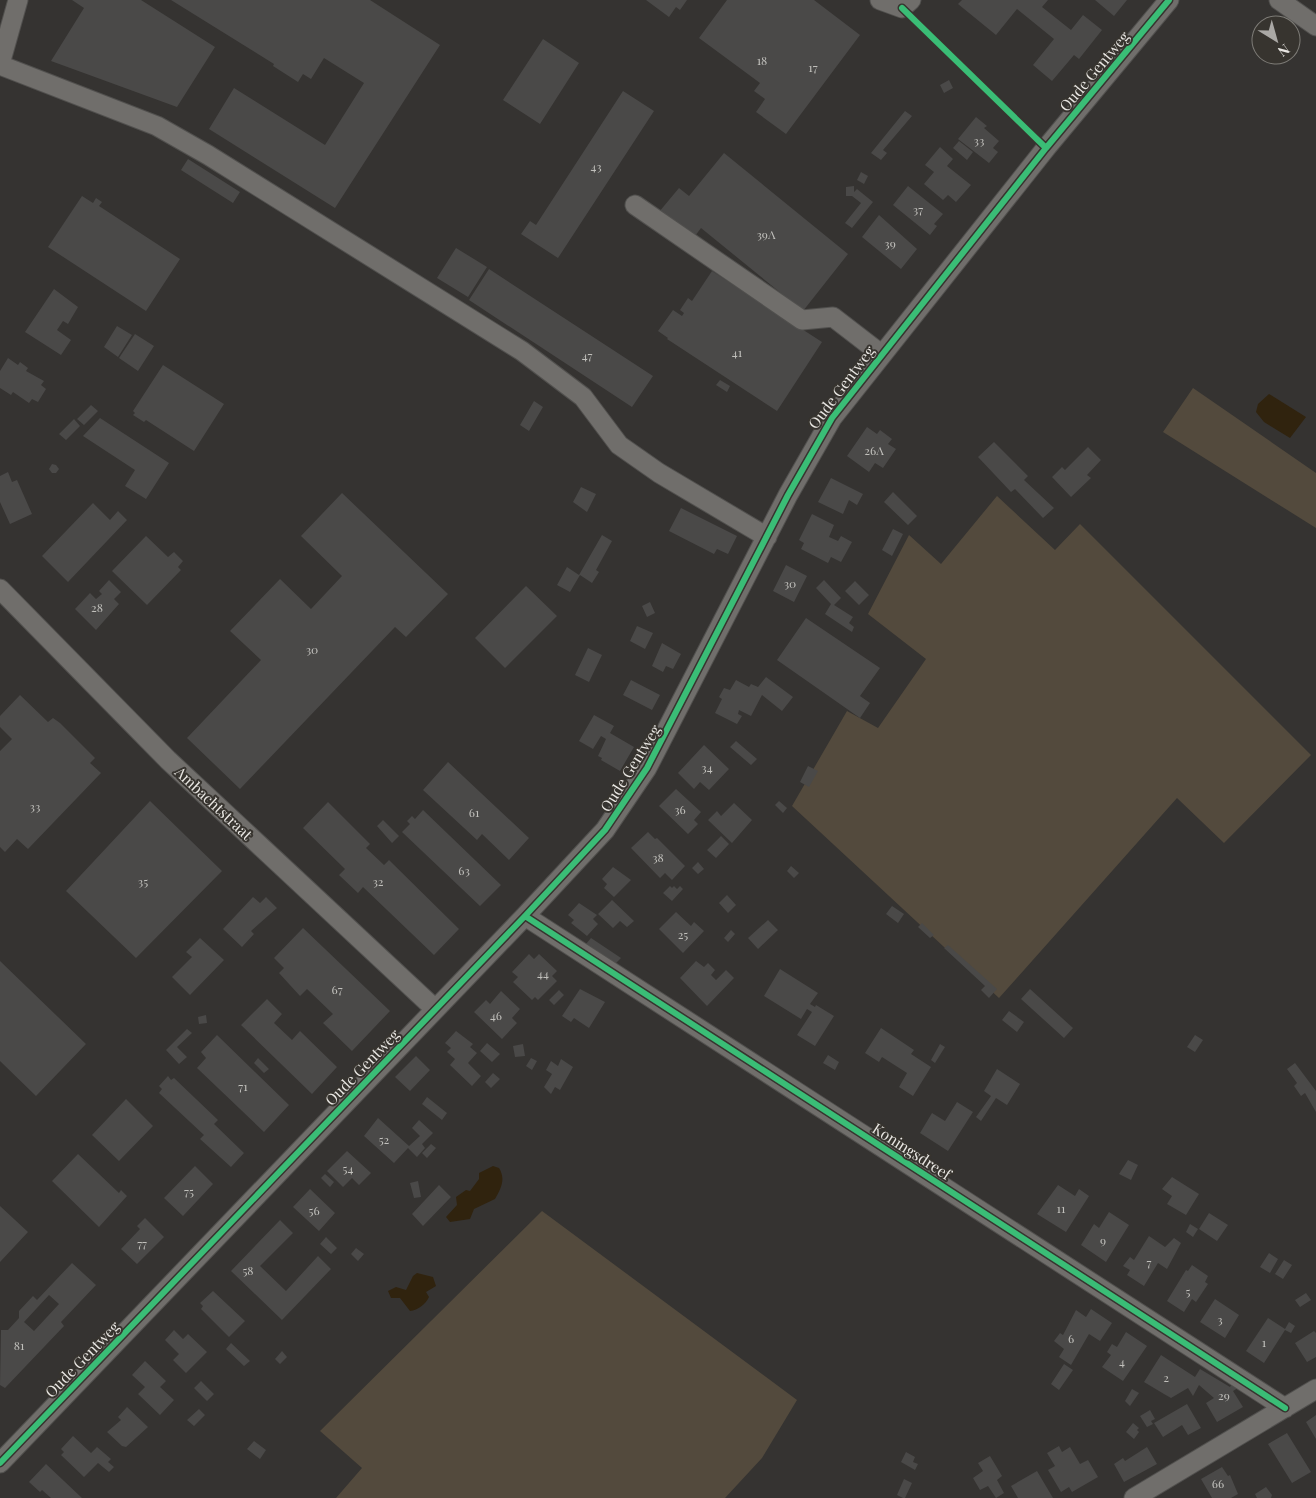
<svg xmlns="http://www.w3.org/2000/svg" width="1316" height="1498" font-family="'Playfair Display',serif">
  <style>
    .green { fill: #534a3d }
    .water { fill: #30230e }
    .building { fill: #4a4948; fill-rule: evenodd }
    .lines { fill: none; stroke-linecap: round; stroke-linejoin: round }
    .minor-casing { stroke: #51504e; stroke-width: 21 }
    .minor { stroke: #706e6b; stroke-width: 19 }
    .cycleway-casing { stroke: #37342f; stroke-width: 9 }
    .cycleway { stroke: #3abd76; stroke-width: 6 }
    .labels { text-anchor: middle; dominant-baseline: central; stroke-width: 4; stroke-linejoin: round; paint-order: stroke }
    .number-label { font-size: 12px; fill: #c1c0bc }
    .street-label { font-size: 15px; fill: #e9e7e3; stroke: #37342f }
  </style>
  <rect width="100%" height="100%" fill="#353331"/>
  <!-- green -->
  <path class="green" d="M1193,388l123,85v55l-153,-96z
    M997,496l58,54 25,-26 231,231 -87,88 -47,-45 -178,200 -207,-192 55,-95 31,17 48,-69 -58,-45 41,-79 32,29z
    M542,1211l255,189 -35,58 -37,40h-389l26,-30 -42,-37z"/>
  <!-- water -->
  <path class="water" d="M1269,394l37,23 -16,21 -26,-16 -8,-10 2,-8z
    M493,1166l6,2c7,11 2,21 -4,31l-21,10 -4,10 -20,3 -4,-5 11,-12 -1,-8 10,-7 4,1 9,-12v-6z
    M417,1273l16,4 3,9 -10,6 3,5c-3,7 -11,13 -19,14l-10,-13h-9l-3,-7 8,-4 10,3 7,-14z"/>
  <!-- building -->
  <path class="building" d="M72,0h69l74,47 -38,60 -126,-46 33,-53z
    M171,0h199l70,45 -105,163 -126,-79 25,-41 91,57 39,-62 -40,-25 -13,21 -8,-5 -5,8 -25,-16 1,-2z
    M646,0h41l-7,10 -4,-3 -7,10z
    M727,0h87l46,35 -74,99 -30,-22 9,-13 -11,-8 6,-8 -61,-45z
    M962,0h86l-6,7 29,23 12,-15 19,15 -23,29 -5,-4 -22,26 -19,-16 21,-26 -37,-30 -21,26 -38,-31z
    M1095,0h32l-13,16z
    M543,39l36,24 -39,61 -37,-24z
    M949,80l4,8 -9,5 -4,-8z
    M623,91l31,20 -96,147 -37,-24 9,-13 6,4z
    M905,111l7,5 -29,34 4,3 -6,7 -10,-7z
    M976,117l11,9 -3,2 15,13 -6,7 5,4 -9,11 -31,-24z
    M959,141l14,11 -6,8 -14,-12z
    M940,147l13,12 -6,7 24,19 -15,17 -8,-7 -5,5 -19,-16 10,-12 -9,-7z
    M724,153l124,101 -45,57 -102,-83 -9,12 -33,-28 20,-24 10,8z
    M188,159l52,33 -7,11 -52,-33z
    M861,172l7,4 -4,8 -7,-4z
    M854,186v6l3,-3 16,13 -21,26 -7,-5 16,-20 -9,-7h-6v-9z
    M908,186l35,28 -9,10 3,2 -7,9 -37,-30z
    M82,196l11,7 3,-5 6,4 -3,4 81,53 -34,52 -98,-64z
    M879,215l38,34 -16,20 -39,-32z
    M456,248l31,19 -19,30 -31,-19z
    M489,269l164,107 -21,31 -163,-107z
    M712,271l110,71 -45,69 -110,-72 1,-1 -10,-7 15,-21 9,6 2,-3 -4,-3 8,-12 4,3z
    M54,289l24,18 -10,17 -5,-3 -6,9 14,10 -10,15 -36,-23z
    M117,326l15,9 -14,22 -14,-10z
    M135,334l19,12 -16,25 -19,-13z
    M8,358l10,7 2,-3 8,6 -2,3 18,10 -3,4 5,4 -8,13 -6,-3 -3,4 -16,-11 -2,3 -11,-7v-17z
    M163,365l61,39 -30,47 -48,-31 -2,2 -11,-7 2,-2 -2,-2z
    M720,380l10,6 -3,6 -11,-7z
    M534,401l9,6 -14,24 -9,-6z
    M91,405l7,6 -14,14 -7,-6z
    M100,418l69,45 -23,36 -21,-13 10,-16 -52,-34z
    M74,419l6,7 -14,14 -7,-6z
    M867,427l10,7 3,-4 12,9 -4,5 8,5 -13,19 -8,-5 -6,9 -22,-16z
    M994,442l34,34 -4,4 30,28 -11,10 -28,-29 -4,3 -33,-35z
    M1088,447l13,13 -14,15 4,3 -20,19 -19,-20 10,-10 3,3z
    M52,464l4,1 3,4 -3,4h-4l-3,-4z
    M8,472l4,10 5,-2 15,34 -22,10 -10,-22v-26z
    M831,478l32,16 -6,11 -8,-5 -6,14 -25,-12z
    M581,487l15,7 -9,18 -14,-10z
    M893,492l24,24 -9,9 -24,-23z
    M342,493l106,101 -42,43 -11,-10 -155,162 -53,-51 74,-78 -31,-29 50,-52 31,30 31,-33 -41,-40z
    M93,503l17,17 8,-9 9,9 -59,62 -26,-26z
    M681,508l56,28 -9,18 -11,-5 -3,5 -45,-23z
    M812,514l22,11 -5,12 9,4 3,-5 11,6 -11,20 -10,-5 -3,6 -27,-14 3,-6 -5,-3z
    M893,529l10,5 -11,22 -10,-6z
    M602,535l10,6 -16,29 3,2 -7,11 -12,-8 -10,17 -13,-7 10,-18 12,8z
    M146,536l22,21 6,-5 9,9 -5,6 3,3 -34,35 -35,-34z
    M786,565l21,11 -13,26 -21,-11z
    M109,580l12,12 -7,7 5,5 -23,26 -21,-21 15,-16 6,6 6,-5 -3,-3z
    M824,580l17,18 -7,7 19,12 -4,6 5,4 -2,5 -27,-18 6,-10 -15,-16z
    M855,581l14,14 -10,10 -14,-14z
    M526,586l31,30 -52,52 -30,-30z
    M650,602l5,11 -8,4 -5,-11z
    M806,618l74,50 -20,28 10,7 -10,15 -83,-58z
    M637,626l16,7 -8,16 -15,-8z
    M662,643l19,11 -8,15 -7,-3 -3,6 -11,-6z
    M588,648l14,7 -13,27 -14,-7z
    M766,677l27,20 -11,14 -20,-16 -11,21 -12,-6 -1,4 4,2 -5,8 -22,-11 7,-14 -3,-2 5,-9 6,2 6,-10 13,7 2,-3 7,3z
    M631,680l29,15 -8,15 -29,-15z
    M20,695l28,27 5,-4 7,5 35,35 -5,5 11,10 -73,76 -11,-10 -12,13 -5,-5v-96l12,-12 -12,-12v-11z
    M594,715l20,11 -4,7 24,14 -14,24 -19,-11 1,-2 -4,-2 8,-17 -5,-3 -8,13 -14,-8z
    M736,741l21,18 -6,6 -21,-18z
    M704,745l25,24 -20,21 -9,-8 -6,7 -16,-16z
    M448,762l81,76 -20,22 -27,-26 -5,6 -54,-50z
    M808,766l10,5 -9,16 -9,-5z
    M676,789l25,23 -7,8 4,4 -10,10 -29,-28z
    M150,801l72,70 -86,87 -70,-67z
    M779,801l8,7 -4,5 -8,-8z
    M328,802l42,42 -4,4 18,17 5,-5 70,69 -25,26 -71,-68 -5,6 -19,-18 6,-6 -42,-41z
    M734,803l18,17 -20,23 -24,-23 9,-9 4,5z
    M423,810l78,75 -21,21 -78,-74 8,-8 -3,-3 5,-5 3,3z
    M383,820l16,16 -7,7 -15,-17z
    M648,832l7,7 2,-1 28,28 -13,14 -7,-7 -5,5 -29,-30z
    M721,836l8,8 -13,14 -9,-8z
    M698,862l6,7 -6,5 -6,-6z
    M791,866l8,7 -5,5 -7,-7z
    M613,867l18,13 -17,17 -10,-9 3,-4 -5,-5z
    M670,886l2,2 2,-2 3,3 3,-3 3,3 -11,12 -9,-8z
    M727,895l9,10 -8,8 -9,-10z
    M253,897l7,6 6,-6 11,11 -26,23 3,3 -12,13 -19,-18z
    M612,900l22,21 -7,6 -7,-6 -7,7 -15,-14z
    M579,903l18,12 -4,4 5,5 -11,12 -16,-13 3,-3 -6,-5z
    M892,906l12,8 -6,9 -12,-9z
    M676,912l15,14 3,-4 10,9 -21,22 -24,-24z
    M768,920l10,10 -20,19 -10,-11z
    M922,923l12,12 -4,3 -12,-11z
    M303,928l87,83 -38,40 -29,-28 10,-9 -26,-25 -7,7 -21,-23 5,-5 -10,-10z
    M731,930l4,4 -7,8 -4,-4z
    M200,938l24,22 -34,35 -18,-18 20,-20 -6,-5z
    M591,938l30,20 -6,6 -29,-20z
    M948,945l49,44 -8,9 -8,-8 4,-4 -41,-38z
    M529,954l5,5 5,-5 18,17 -5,5 5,5 -19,19 -3,-3 -3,3 -19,-18 5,-5 -6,-5z
    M0,961l86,83 -50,52 -36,-35z
    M696,961l8,6 4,-4 7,7 -4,5 5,5 10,-10 8,8 -27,28 -27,-28z
    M780,969l38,24 -8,11 5,3 1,-2 18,11 -19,30 -18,-11 15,-23 -5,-3 -6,10 -37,-23z
    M580,989l25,13 -16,26 -15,-10 -3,4 -9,-6z
    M1030,989l43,39 -9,10 -43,-39z
    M559,990l5,5 -10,10 -5,-5z
    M501,991l19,18 -8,9 5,5 -15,16 -28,-27 12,-12 4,4z
    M267,999l15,15 -8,9 18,17 8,-9 37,36 -25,27 -71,-69z
    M1009,1011l15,11 -7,10 -15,-12z
    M206,1015l1,8 -8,1 -1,-7z
    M881,1028l33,22 -3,4 20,13 -18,29 -14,-9 8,-14 -25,-16 -3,5 -14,-9z
    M187,1029l5,4 -15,14 10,10 -8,7 -13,-14z
    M456,1031l17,13 -3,3 7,6 -9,10 13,13 -9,10 -22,-21 5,-6 -8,-7 4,-4 -6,-5z
    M217,1035l72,70 -25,27 -67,-64 9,-10 -5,-6z
    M1195,1035l8,5 -8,12 -8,-5z
    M487,1043l13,11 -8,8 -12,-11z
    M523,1044l2,12 -10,1 -2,-11z
    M940,1044l5,3 -10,16 -4,-3z
    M828,1055l11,7 -4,8 -12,-7z
    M416,1056l14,14 -20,21 -15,-14z
    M258,1058l11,11 -5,4 -10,-10z
    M531,1058l6,3 -5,9 -6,-4z
    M561,1059l12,8 -13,23 -5,-3 -4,7 -7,-7 8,-13 -6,-4 5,-9 7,5z
    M1295,1063l21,28v21l-11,-19 -4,3 -7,-10 3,-3 -10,-14z
    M997,1069l23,15 -13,21 -11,-7 -15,23 -5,-4 15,-21 -7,-5z
    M493,1073l7,6 -9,9 -6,-6z
    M168,1076l3,4 3,-2 44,42 -4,4 30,29 -13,14 -31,-28 4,-4 -45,-42 3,-4 -3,-3z
    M427,1097l20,16 -5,7 -20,-16z
    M126,1099l27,27 -34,35 -27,-26z
    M957,1102l16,10 -25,39 -28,-18 12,-20 13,8z
    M378,1118l31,28 11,-10 -8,-8 7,-8 14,13 -11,11 3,4 -8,9 -9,-9 -14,15 -30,-27z
    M431,1144l5,4 -9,10 -5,-5z
    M347,1151l24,22 -12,12 -7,-7 -9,9 -16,-16z
    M78,1154l41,39 2,-3 6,6 -28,31 -47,-46z
    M1128,1160l10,5 -7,15 -12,-6z
    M195,1166l18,18 -30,32 -19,-18z
    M325,1174l9,8 -4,5 -9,-9z
    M1172,1177l27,17 -13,21 -19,-11 5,-8 -10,-7z
    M418,1181l3,16 -7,1 -4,-15z
    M439,1185l12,12 -28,29 -11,-12z
    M1058,1185l17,11 4,-7 10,7 -23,36 -29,-18z
    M310,1189l25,24 -16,18 -26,-24z
    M0,1206l28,26 -28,30z
    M1109,1212l20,13 -23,37 -25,-17 13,-21 5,4z
    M1209,1213l19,12 -11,16 -18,-12z
    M145,1218l19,19 -27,27 -16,-15 19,-20 -3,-3z
    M280,1220l13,13 -33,33 26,25 32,-35 13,13 -49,51 -51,-49z
    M1190,1224l8,5 -5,8 -7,-5z
    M1149,1236l16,11 9,-9 7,5 -14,26 -9,-6 -14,23 -17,-11 3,-5 -7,-4 7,-9 4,3z
    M326,1237l11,11 -6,6 -11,-10z
    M356,1248l8,6 -6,7 -7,-7z
    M1269,1253l9,6 -8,14 -10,-6z
    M1284,1260l8,5 -9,14 -8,-5z
    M72,1263l24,22 -35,37 3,4 -59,62 -5,-3 1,-55h7l11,-12v-7l14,-15 4,4zM49,1295l10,9 -25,27 -10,-9z
    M1192,1265l16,11 -3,6 3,2 -12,18 -4,-3 -8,13 -17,-11 19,-31 2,1z
    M213,1291l32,30 -16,16 -28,-28 2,-3 -3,-3z
    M1306,1293l5,7 -11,7 -5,-7z
    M1215,1299l24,16 -14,23 -25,-16z
    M1091,1309l21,14 -12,18 -11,-7 -18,31 -12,-8 5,-8 -10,-8 6,-8 3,2 13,-25 10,7z
    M1268,1318l17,11 4,-7 6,4 -4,7 -6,-3 -21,33 -18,-12z
    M174,1330l9,9 5,-5 19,18 -21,21 -13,-13 6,-6 -14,-14z
    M1314,1331l2,2v24l-9,5 -12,-19z
    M1126,1332l21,14 -24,35 -21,-14 9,-12 -4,-3 5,-8 5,3z
    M231,1343l19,18 -6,5 -18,-17z
    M282,1351l5,6 -7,7 -5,-5z
    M1161,1355l34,22 5,-8 30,18 3,-5 8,4 -8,5 10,16 -26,15 -11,-19 8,-5 -15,-13 -6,11 -5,-8 -17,10 -7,-4 -20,-12z
    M145,1361l21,20 -6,6 14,13 -14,15 -22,-21 7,-7 -13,-12z
    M1064,1364l9,6 -14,20 -8,-6z
    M201,1381l13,13 -7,7 -13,-13z
    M1132,1389l7,4 -9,13 -5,-5z
    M1187,1404l14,24 -13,7 -6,-10 -19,12 -9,-14z
    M127,1407l21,20 -22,20 -4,-1 -15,-14 14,-12 -3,-3z
    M199,1409l6,6 -11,11 -7,-6z
    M1150,1410l5,9 -4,2 2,3 -6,3 -7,-11z
    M1316,1415v24l-10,-17z
    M1133,1423l6,5 -2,2 2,2 -5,7 -8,-7z
    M1287,1433l24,39 -19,11 -24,-39z
    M73,1436l18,17 6,-6 14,12 -3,3 6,5 -5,5 -11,-9 -14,14 -23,-22 3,-3 -3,-3z
    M254,1441l12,9 -6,9 -13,-10z
    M1059,1446l3,6 8,-5 10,17 8,-4 10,17 -26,15 -3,-5 -8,5 -13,-22 7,-4 -8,-13z
    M1147,1447l10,17 -33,18 -10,-18 9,-6 2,3z
    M906,1452l9,5 -2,5 5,2 -3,6 -14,-8z
    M990,1456l12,20 -5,4 7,13 -8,5 -8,-12 -8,4 -7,-12 10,-7 -5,-8z
    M46,1464l36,34h-31l-9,-8 -2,2 -11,-10z
    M1222,1467l6,9 2,-1 8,19 -7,4h-19l-11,-19z
    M1037,1471l16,27h-35l-7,-12z
    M904,1479l8,4 -7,15h-2l-6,-3z
    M1266,1487l6,8 -1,3h-14l-2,-4z"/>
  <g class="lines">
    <defs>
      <path id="minor" d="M880,0l22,8 9,-8
        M1279,0l37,26
        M0,64l18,-64
        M0,65l157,61 51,29 314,196 61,46 36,48 40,28 108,64
        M635,205l167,115 31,-3 48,37
        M0,589l168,171 267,249
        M525,916l760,492
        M0,1463l525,-547 80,-86 42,-62 141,-273 44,-77 214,-270 123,-148
        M1134,1498l182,-109"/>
    </defs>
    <!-- minor casing -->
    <use href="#minor" class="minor-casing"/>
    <!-- minor -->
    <use href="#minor" class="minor"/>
    <defs>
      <path id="cycleway" d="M902,8l144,140
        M525,916l760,492
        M0,1463l525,-547 80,-86 42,-62 141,-273 44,-77 214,-270 123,-148"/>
    </defs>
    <!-- cycleway casing -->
    <use href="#cycleway" class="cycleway-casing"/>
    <!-- cycleway -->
    <use href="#cycleway" class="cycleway"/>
  </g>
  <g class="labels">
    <!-- number labels -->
    <g class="number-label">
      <text x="762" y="60">18</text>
      <text x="813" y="67">17</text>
      <text x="979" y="140">33</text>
      <text x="596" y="166">43</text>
      <text x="918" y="209">37</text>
      <text x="766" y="234">39A</text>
      <text x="890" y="243">39</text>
      <text x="737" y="352">41</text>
      <text x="587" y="355">47</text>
      <text x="874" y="450">26A</text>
      <text x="790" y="583">30</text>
      <text x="97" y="607">28</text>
      <text x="312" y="649">30</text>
      <text x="707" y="767">34</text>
      <text x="35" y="806">33</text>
      <text x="680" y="809">36</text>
      <text x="474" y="812">61</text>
      <text x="658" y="857">38</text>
      <text x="464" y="870">63</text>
      <text x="143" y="881">35</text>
      <text x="378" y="881">32</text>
      <text x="683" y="934">25</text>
      <text x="543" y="973">44</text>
      <text x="337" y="989">67</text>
      <text x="496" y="1015">46</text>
      <text x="243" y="1086">71</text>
      <text x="384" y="1139">52</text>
      <text x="348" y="1168">54</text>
      <text x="189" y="1191">75</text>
      <text x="1061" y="1208">11</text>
      <text x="314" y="1210">56</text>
      <text x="1103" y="1240">9</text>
      <text x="142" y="1243">77</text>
      <text x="1149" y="1262">7</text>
      <text x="248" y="1270">58</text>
      <text x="1188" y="1291">5</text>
      <text x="1220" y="1319">3</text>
      <text x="1071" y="1338">6</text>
      <text x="1264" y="1342">1</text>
      <text x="19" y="1345">81</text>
      <text x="1122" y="1361">4</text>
      <text x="1166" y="1377">2</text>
      <text x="1224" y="1395">29</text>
      <text x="1218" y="1483">66</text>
    </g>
    <!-- street labels -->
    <g class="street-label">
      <text transform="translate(1094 71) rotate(-50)">Oude Gentweg</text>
      <text transform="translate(841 387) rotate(-53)">Oude Gentweg</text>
      <text transform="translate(630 768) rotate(-58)">Oude Gentweg</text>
      <text transform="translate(214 803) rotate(43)">Ambachtstraat</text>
      <text transform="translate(362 1067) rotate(-46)">Oude Gentweg</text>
      <text transform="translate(912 1151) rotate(33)">Koningsdreef</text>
      <text transform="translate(82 1359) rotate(-46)">Oude Gentweg</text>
    </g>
  </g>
  <!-- north arrow -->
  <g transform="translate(1276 40) rotate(143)"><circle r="24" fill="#37342f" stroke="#7e7c77"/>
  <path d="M0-4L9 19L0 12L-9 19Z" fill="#aaa8a5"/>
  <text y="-8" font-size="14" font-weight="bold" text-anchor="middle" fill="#e9e7e3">N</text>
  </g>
</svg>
